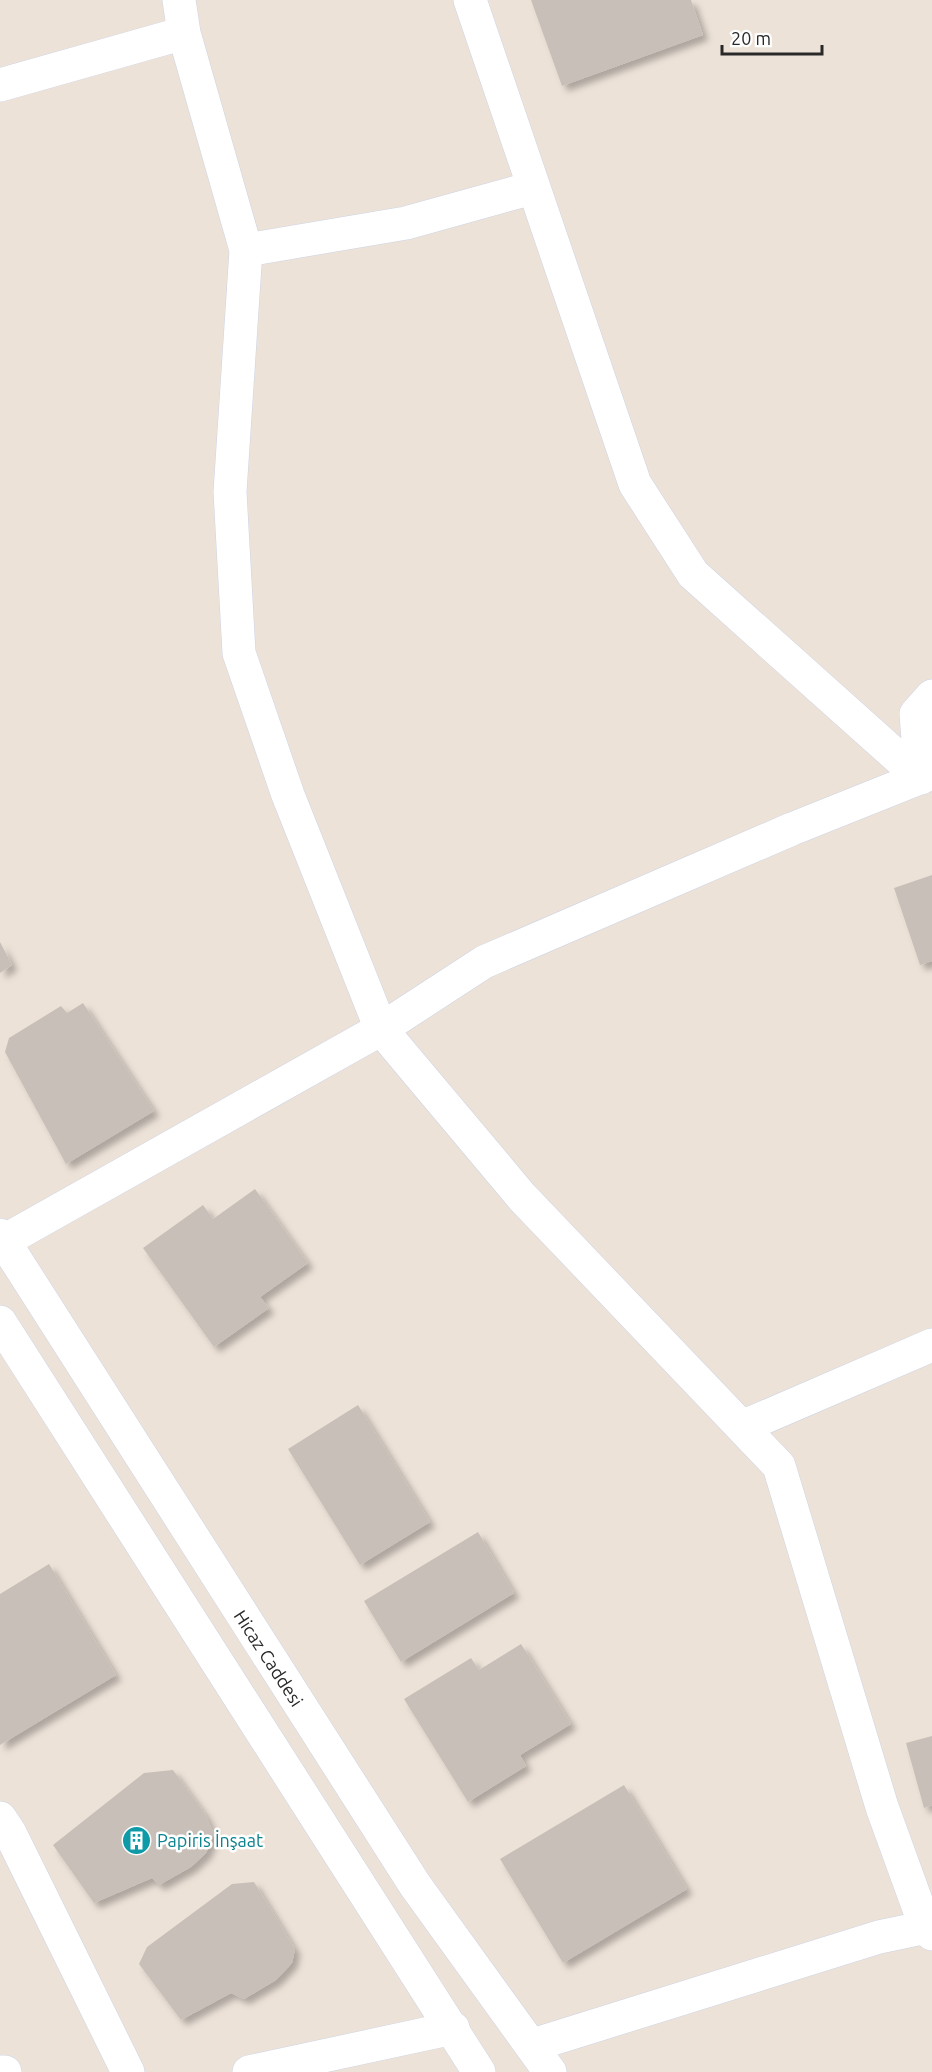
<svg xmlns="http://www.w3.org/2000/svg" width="932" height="2072" font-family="Ubuntu,sans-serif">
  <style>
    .building { fill: #c8bfb8; filter: url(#shadow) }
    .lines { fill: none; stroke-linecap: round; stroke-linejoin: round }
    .street-casing { stroke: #cdd4e4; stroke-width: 34 }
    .secondary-casing { stroke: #cdd4e4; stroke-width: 34 }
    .street { stroke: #fff; stroke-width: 33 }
    .secondary { stroke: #fff; stroke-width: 33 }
    .labels { text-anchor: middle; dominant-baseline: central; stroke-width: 5; stroke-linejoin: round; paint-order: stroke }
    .street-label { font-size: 18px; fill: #292929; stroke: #fff }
    .culture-label { font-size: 18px; fill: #0d838f; stroke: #fff; text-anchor: start }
  </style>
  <defs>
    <filter id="shadow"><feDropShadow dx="5.5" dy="5.5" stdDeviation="3" flood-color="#0004"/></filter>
  </defs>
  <rect width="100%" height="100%" fill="#ede2d8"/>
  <!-- building -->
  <path class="building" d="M531,0h160l12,35 -141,51z
    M932,875v86l-12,4 -26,-77z
    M0,942l12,23 -12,8z
    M83,1003l71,108 -88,53 -61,-112 4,-14 52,-32 6,7z
    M255,1189l53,74 -48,34 9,11 -55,39 -71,-99 60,-43 10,14z
    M358,1405l72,117 -70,43 -72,-116z
    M478,1532l36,61 -113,69 -37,-61z
    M49,1564l67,111 -116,70v-151z
    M521,1644l50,80 -51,31 6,11 -58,36 -64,-103 67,-41 8,12z
    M932,1736v69l-8,3 -18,-65z
    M173,1770l32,44 9,20 -8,19 -15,14 -32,18 -7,-7 -58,25 -41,-58 91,-72z
    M624,1785l63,104 -124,74 -63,-104z
    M254,1882l41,67 -3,14 -16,17 -32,19 -13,-6 -50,27 -42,-56 8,-17 85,-63z"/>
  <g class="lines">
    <defs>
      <path id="street" d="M179,0l5,33 62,217 -16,242 9,161 49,142 93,234 141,168 257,269 103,341 44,121 6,6
        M470,0l165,484 58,90 228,204
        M0,85l184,-52
        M246,250l160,-27 126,-35
        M921,778l-5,-64 16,-18
        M4,1241l377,-212 103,-67 308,-133 140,-56
        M742,1427l190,-82
        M0,1818l10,15 118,239
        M533,2045l346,-108 53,-11
        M0,2072h5
        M249,2072l204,-44"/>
      <path id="secondary" d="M0,1235l415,650 135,187
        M0,1322l479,750"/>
    </defs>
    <!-- street casing -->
    <use href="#street" class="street-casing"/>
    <!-- secondary casing -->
    <use href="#secondary" class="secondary-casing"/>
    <!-- street -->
    <use href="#street" class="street"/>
    <!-- secondary -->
    <use href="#secondary" class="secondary"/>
  </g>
  <!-- icons -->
  <defs>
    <symbol id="building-disc" viewBox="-11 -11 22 22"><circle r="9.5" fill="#0f9aa8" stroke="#fff"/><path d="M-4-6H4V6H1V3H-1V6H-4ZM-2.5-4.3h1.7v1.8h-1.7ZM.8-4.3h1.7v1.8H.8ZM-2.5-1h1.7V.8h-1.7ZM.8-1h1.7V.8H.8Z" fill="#fff"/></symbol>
  </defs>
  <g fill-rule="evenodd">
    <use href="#building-disc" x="120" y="1824" width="33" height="33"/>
  </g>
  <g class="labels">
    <!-- street labels -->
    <g class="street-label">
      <text transform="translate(269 1658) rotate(57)">Hicaz Caddesi</text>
    </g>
    <!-- culture labels -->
    <g class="culture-label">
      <text x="157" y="1840">Papiris İnşaat</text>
    </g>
  </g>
  <!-- scale -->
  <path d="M722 45v9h100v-9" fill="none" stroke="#292929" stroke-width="3"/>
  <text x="731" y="45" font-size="18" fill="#292929" stroke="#ffffff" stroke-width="4.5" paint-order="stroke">20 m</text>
</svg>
